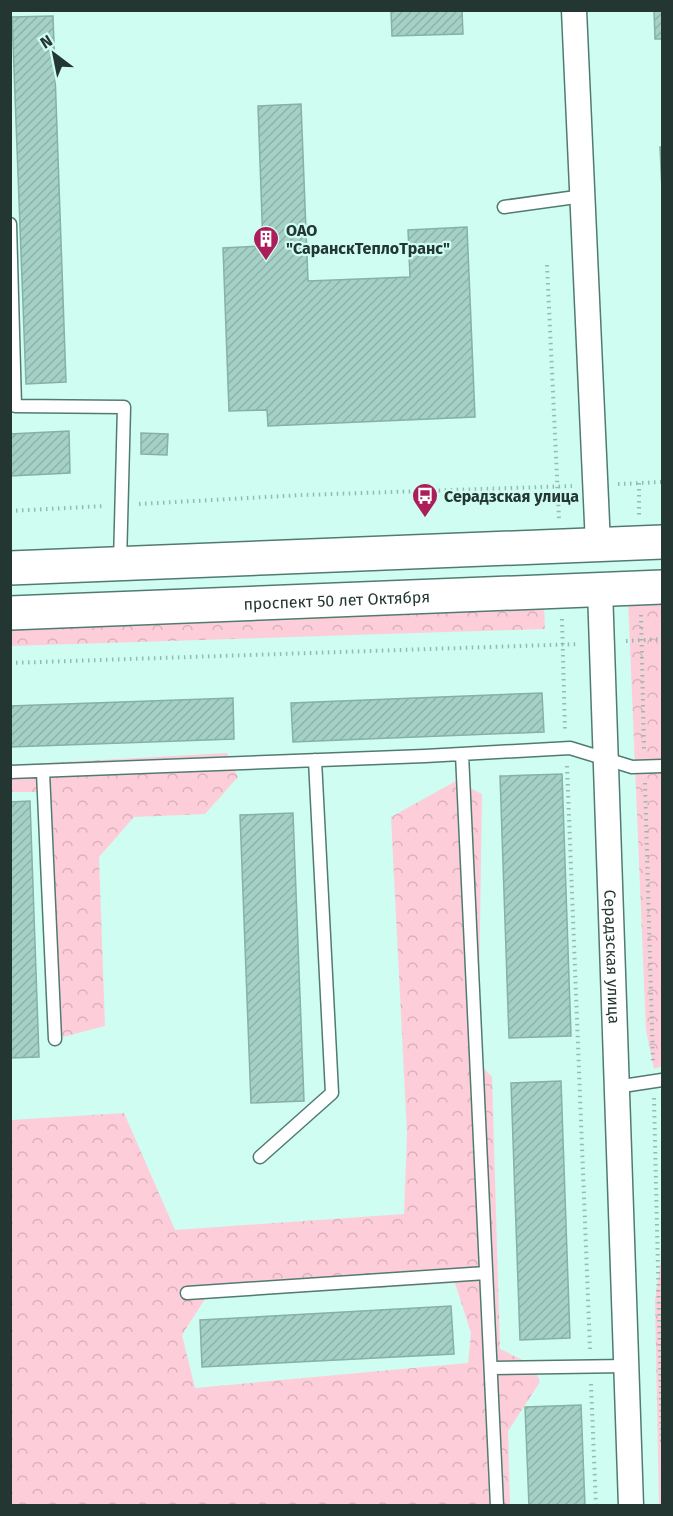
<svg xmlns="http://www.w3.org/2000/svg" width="673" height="1516" font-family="'Fira Sans',sans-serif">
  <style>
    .forest { fill: url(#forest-crowns); fill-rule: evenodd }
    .building { fill: url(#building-hatch); stroke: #85b1a6; stroke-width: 1.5 }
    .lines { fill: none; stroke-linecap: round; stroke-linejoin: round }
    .lane-casing { stroke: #517b71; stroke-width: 15 }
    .street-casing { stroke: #517b71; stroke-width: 27 }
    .secondary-casing { stroke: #517b71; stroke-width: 36 }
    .path { stroke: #96bab1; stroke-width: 4; stroke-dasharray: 1.5 4.5; stroke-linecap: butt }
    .lane { stroke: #fff; stroke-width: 12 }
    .street { stroke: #fff; stroke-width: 24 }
    .secondary { stroke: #fff; stroke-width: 33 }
    .labels { text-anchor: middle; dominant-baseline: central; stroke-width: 4.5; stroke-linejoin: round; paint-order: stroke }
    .poi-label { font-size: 16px; font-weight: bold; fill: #243632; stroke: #cffdf1; text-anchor: start }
    .street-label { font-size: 16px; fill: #243632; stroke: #cffdf1 }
  </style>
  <defs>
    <pattern id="forest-crowns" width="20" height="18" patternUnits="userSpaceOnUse" patternTransform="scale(1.5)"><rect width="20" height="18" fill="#fdceda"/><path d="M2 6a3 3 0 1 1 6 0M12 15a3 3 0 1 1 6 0" fill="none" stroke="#d9b2bc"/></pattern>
    <pattern id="building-hatch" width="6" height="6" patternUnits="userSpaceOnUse" patternTransform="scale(1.5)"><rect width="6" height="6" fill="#a4d0c5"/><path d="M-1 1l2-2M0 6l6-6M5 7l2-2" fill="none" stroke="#8db3aa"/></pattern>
  </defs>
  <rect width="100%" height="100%" fill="#cffdf1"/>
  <!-- forest -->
  <path class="forest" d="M662,596v470l-8,3 -8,-39 -18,-432z
    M544,605l1,24 -534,17 -1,-24z
    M227,753l11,24 -33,37 -71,3 -35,40 6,169 -50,13 -7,-247h-37v-27z
    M456,781l26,13 -4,268 14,15 8,272 33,16 7,17 -32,49 2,74 -499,1v-386l113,-7 51,117 229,-16 3,-80 -16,-317zM455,1283l16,50 -3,30 -273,25 -13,-53 23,-36z
    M662,1253v252l-3,1 -4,-206z"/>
  <!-- building -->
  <path class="building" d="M391,10h71l1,24 -71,2z
    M654,10h8v29h-7z
    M53,16l13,366 -40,2 -14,-367z
    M301,104l7,177 102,-4 -2,-47 59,-3 8,190 -207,9 -1,-16 -38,1 -6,-163 40,-2 -5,-140z
    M660,147h2v44z
    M69,431l1,42 -60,3v-42z
    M141,433l27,1 -1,21 -26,-1z
    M542,693l2,39 -251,10 -2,-39z
    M233,698l1,41 -224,8v-41z
    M562,774l9,262 -62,2 -9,-262z
    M30,801l9,256 -29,1v-256z
    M293,813l11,288 -53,2 -11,-288z
    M561,1081l9,257 -50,2 -9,-257z
    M451,1306l3,48 -252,13 -2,-47z
    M581,1405l4,101h-56l-4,-99z"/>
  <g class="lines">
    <defs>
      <path id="lane" d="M504,207l79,-11
        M10,224l5,182 109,1 -4,156
        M462,754l35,752
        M10,772l415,-16 145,-8 62,19 30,-1
        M43,772l12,267
        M616,1087l46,-7
        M260,1157l72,-64 -17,-333
        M187,1293l299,-20
        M491,1368l135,-2"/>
      <g id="street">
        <path d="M574,10l24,535"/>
        <path id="s1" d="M600,589l31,917"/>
      </g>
      <g id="secondary">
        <path d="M10,568l652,-26"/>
        <path id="s2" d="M10,613l652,-26"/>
      </g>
    </defs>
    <!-- lane casing -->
    <use href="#lane" class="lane-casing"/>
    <!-- street casing -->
    <use href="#street" class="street-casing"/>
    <!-- secondary casing -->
    <use href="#secondary" class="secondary-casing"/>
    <!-- path -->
    <path class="path" d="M547,265l12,254
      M639,483v32
      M618,484l44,-2
      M139,504l164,-9 269,-9
      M10,511l94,-5
      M641,615l3,134
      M562,619l3,113
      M626,641l36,-2
      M10,663l569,-19
      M567,766l23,583
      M645,783l8,281
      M654,1098l8,344
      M591,1384l5,122"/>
    <!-- lane -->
    <use href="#lane" class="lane"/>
    <!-- street -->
    <use href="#street" class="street"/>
    <!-- secondary -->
    <use href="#secondary" class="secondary"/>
  </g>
  <!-- icons -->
  <defs>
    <symbol id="building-pin" viewBox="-11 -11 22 30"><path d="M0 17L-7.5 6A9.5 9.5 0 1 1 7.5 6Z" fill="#ac1e5a" stroke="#cffdf1"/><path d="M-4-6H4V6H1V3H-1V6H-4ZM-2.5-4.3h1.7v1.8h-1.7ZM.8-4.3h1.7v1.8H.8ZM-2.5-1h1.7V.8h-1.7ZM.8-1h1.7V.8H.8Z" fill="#fff"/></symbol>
    <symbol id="bus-pin" viewBox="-11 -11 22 30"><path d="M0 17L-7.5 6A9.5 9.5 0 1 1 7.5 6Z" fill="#ac1e5a" stroke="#cffdf1"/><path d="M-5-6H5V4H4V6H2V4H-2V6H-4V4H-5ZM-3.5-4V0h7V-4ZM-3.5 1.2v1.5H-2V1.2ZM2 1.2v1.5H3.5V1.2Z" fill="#fff"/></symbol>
  </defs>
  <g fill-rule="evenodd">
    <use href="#building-pin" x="251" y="224" width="30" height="40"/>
    <use href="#bus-pin" x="410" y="481" width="30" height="40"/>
  </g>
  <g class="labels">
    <!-- poi labels -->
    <g class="poi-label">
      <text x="286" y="230">ОАО<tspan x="286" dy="18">"СаранскТеплоТранс"</tspan></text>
      <text x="444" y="496">Серадзская улица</text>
    </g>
    <!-- street labels -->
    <g class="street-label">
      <text stroke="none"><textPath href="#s2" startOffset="327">проспект 50 лет Октября</textPath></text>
      <text stroke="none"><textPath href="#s1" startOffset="368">Серадзская улица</textPath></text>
    </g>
  </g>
  <!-- border -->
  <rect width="673" height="1516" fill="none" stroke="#243632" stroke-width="24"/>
  <!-- north arrow -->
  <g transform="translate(54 54) rotate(328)" stroke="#cffdf1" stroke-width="4.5" paint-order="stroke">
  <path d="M0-4.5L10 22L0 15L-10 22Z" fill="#243632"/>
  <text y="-9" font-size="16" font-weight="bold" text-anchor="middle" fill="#243632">N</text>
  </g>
</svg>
